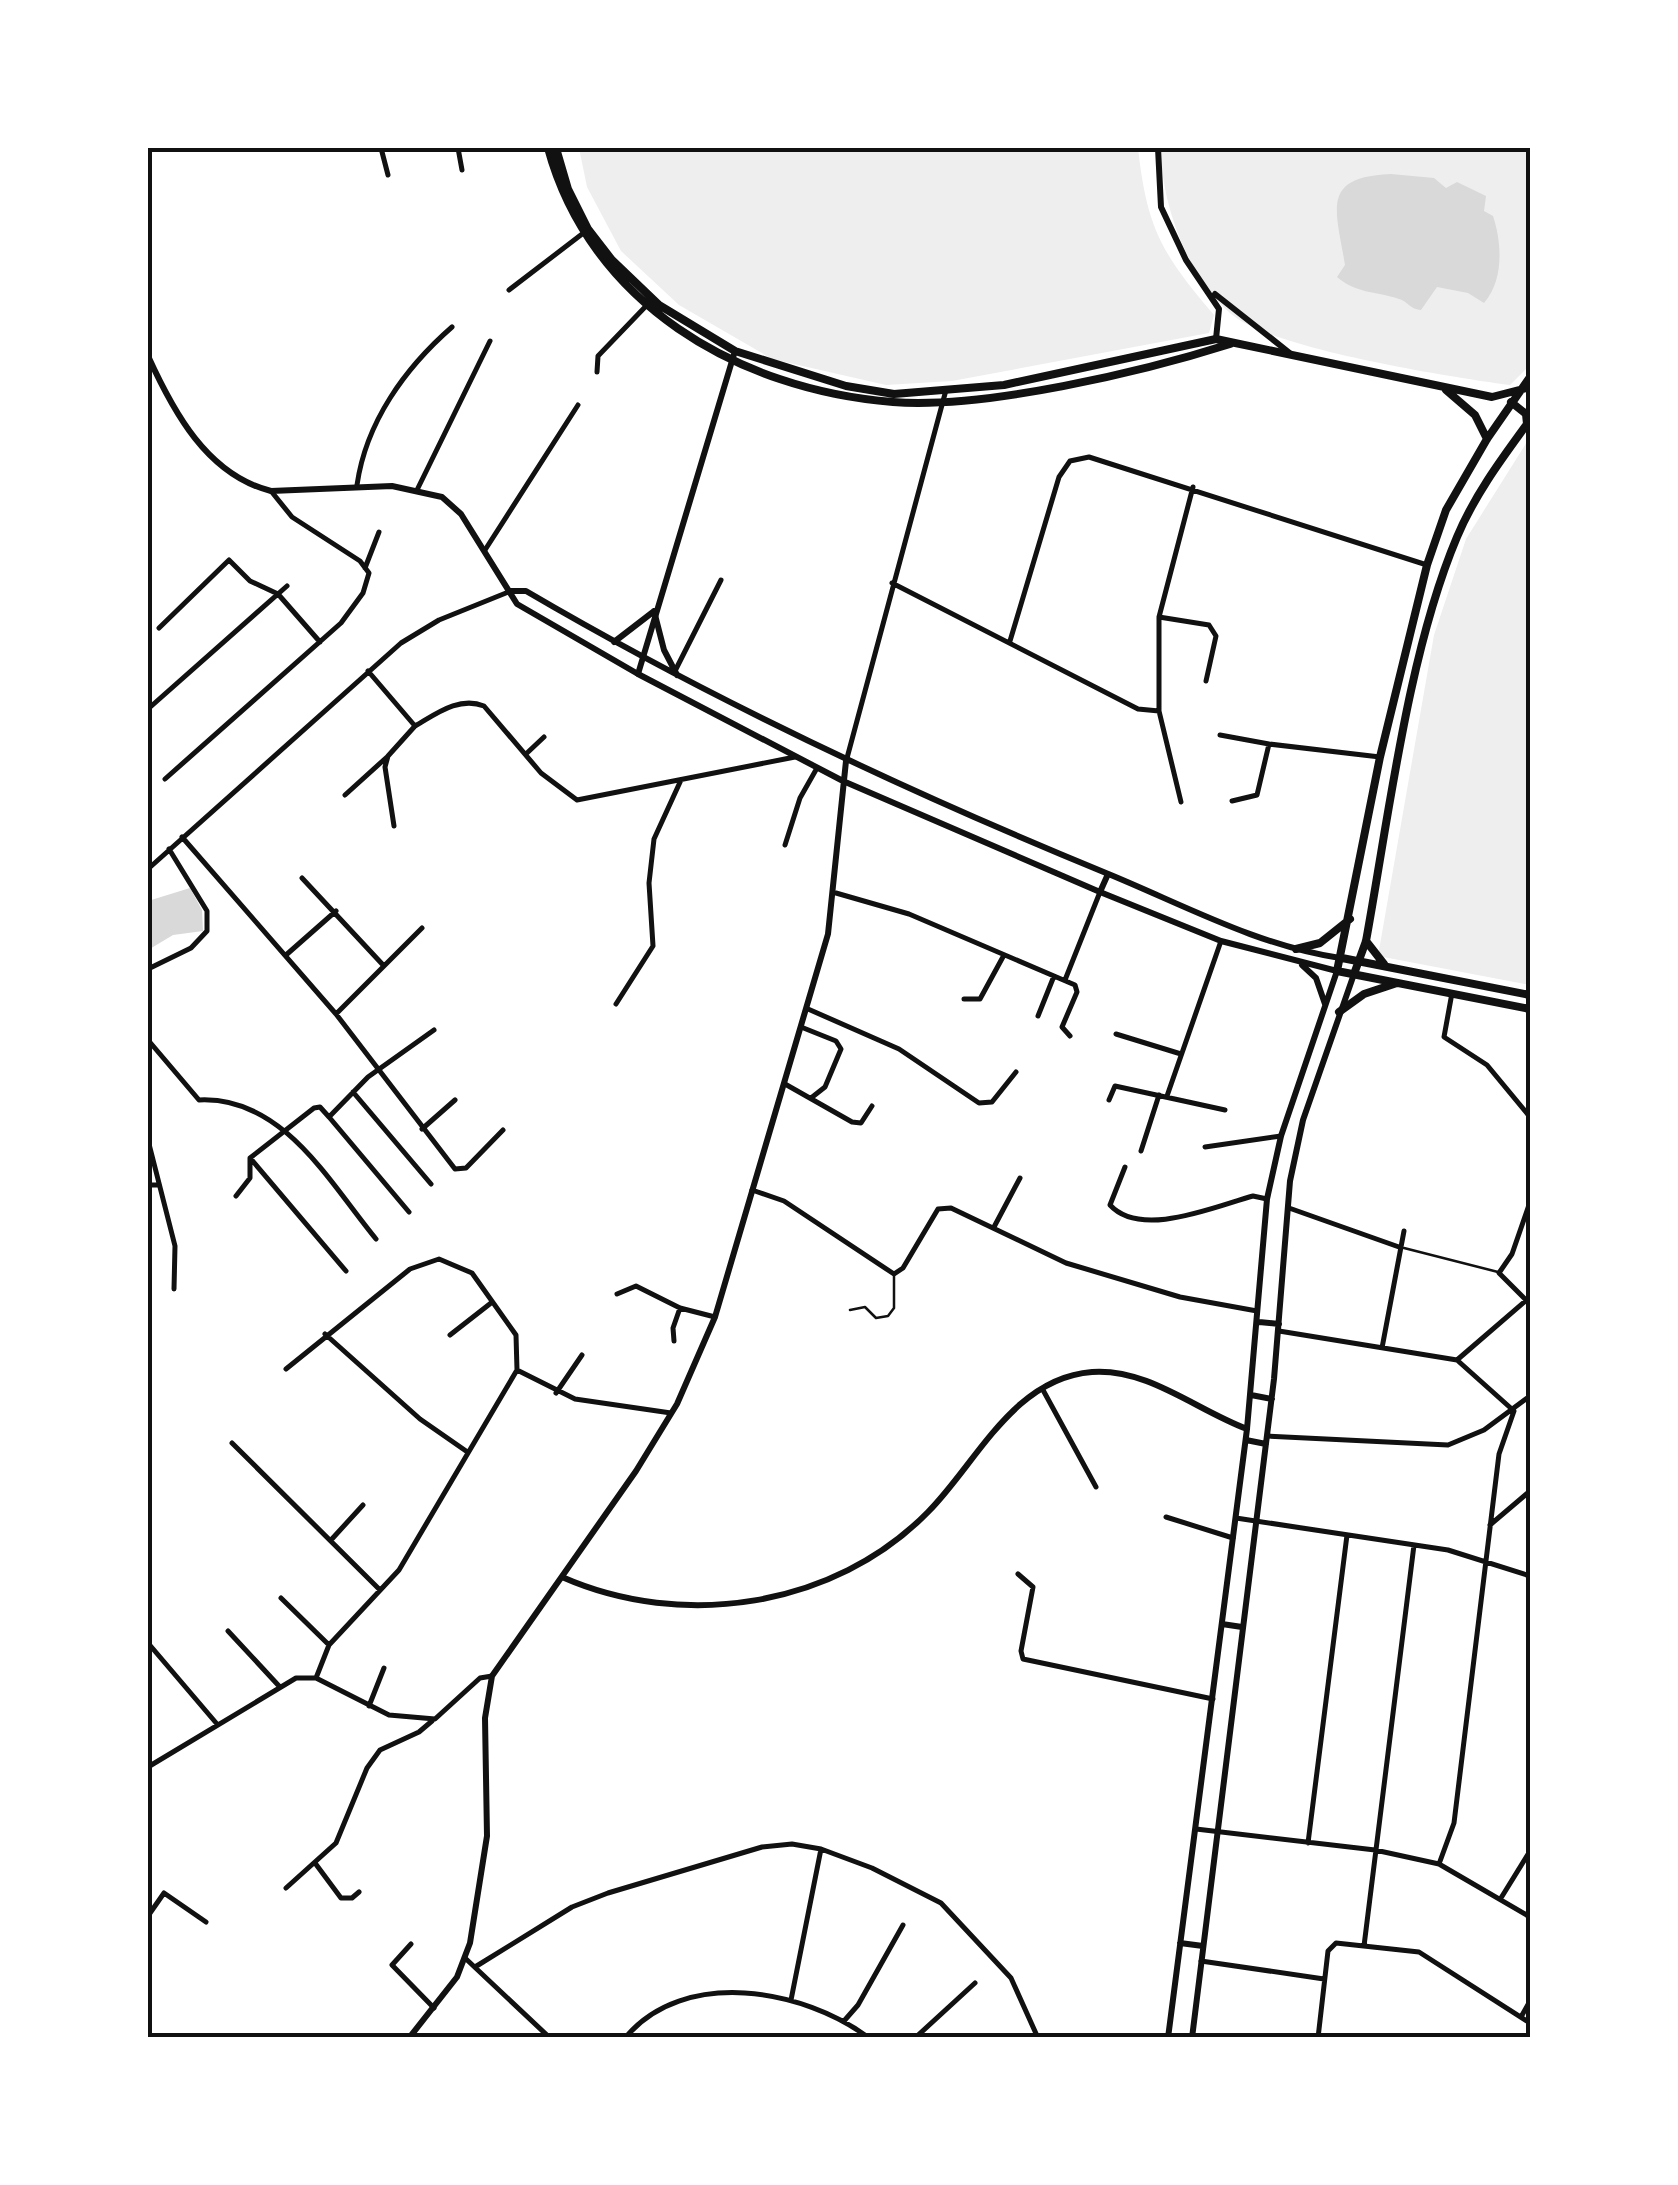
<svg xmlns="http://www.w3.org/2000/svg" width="1678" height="2185" font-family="'Noto Sans',sans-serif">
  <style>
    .green { fill: #eee }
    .water { fill: #d9d9d9 }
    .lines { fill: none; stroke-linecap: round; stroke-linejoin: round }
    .service { stroke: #111; stroke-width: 2.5 }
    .minor { stroke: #111; stroke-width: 5 }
    .tertiary { stroke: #111; stroke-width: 6 }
    .secondary { stroke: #111; stroke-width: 6 }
    .primary { stroke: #111; stroke-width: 8 }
    .neatline { fill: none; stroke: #111; stroke-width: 4 }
  </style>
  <rect width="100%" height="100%" fill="#fff"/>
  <!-- green -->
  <path class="green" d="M579,148h559c9,81 24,106 76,167l-5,18 -257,48 -66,4 -114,-26 -93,-54 -58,-54 -34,-64z
    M1161,148h369v217l-20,20c-59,-8 -240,-36 -280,-72 -43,-38 -69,-110 -69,-165z
    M1530,437v548l-152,-29 56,-321 32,-96z"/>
  <!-- water -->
  <path class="water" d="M1391,174l43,4 12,10 11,-6 29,14 -2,15 9,5c9,27 11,64 -9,87l-16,-10 -31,-6 -16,23c-12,-1 -12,-8 -22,-11 -23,-8 -42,-5 -62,-22l8,-12c-9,-56 -25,-88 46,-91z
    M190,888l12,22 1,21 -30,4 -25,15v-49z"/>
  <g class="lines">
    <!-- service -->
    <path class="service" d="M1404,1248l94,24
      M850,1310l15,-3 11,11 12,-2 6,-8v-32"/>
    <!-- minor -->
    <path class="minor" d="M381,148l7,27
      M458,148l4,22
      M509,290l77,-59
      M597,372l1,-16 49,-51
      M357,485c9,-63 48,-117 95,-158
      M417,490l73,-149
      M485,550l93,-145
      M365,568l14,-36
      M892,583l246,126 21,2v-94l34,-130
      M1159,617l50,8 7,11 -10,45
      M159,628l70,-68 21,21 28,13 42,48
      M1010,641l49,-164 11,-16 19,-4 338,108
      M368,671l47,55 -27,30 -3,11 9,59
      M675,671l46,-91
      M148,709l139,-123
      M1159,711l22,91
      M415,726c21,-12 44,-30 69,-20l57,67 36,27 218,-43
      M1220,735l49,9
      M527,753l17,-16
      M847,758l99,-368
      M165,779l176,-156 22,-30 6,-20 -9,-12 -68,-44 -21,-26
      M345,795l42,-38
      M1232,801l25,-6 12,-51 111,13
      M182,837l154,177 119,155 11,-1 37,-38
      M785,845l15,-47 17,-30
      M148,869l253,-226 38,-23 72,-29
      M302,878l82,88
      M836,893l73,21 166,71 2,7 -15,35 8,9
      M286,955l50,-44
      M148,969l43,-21 16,-17v-20l-38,-62
      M1065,980l35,-88
      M1452,993l-8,44 43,28 43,52
      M964,999h16l24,-44
      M616,1004l37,-58 -4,-63 5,-44 27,-59
      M808,1009l91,40 80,54 13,-1 24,-30
      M336,1014l86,-86
      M1038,1016l16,-40
      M801,1027l35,14 5,8 -16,38 -14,11
      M1116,1034l65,20
      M148,1040l51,60c84,-4 130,82 177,139
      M785,1084l67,38 9,1 11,-17
      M353,1092l78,92
      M1167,1096l54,-155
      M1109,1100l6,-14 110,24
      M329,1117l80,95
      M422,1129l33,-29
      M148,1140l27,106 -1,43
      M1205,1147l76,-11
      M1141,1151l18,-56
      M251,1159l95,112
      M1125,1167l-15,38c31,34 106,1 143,-9l14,3
      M148,1185h11
      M752,1190l32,11 110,73 9,-6 35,-59 13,-1 115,55 114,34 77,14
      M236,1196l14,-18v-20l64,-50 6,-1 9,10 39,-40 66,-47
      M1289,1208l110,39
      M994,1227l26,-49
      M617,1294l19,-8 44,22 35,9
      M1526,1300l-27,-27 13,-19 18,-52
      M1279,1331l178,29 57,51 -15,43 -45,369 -15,41
      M325,1334l95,85 46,32
      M450,1335l41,-32
      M674,1341l-1,-13 7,-20
      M1382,1348l22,-117
      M1457,1360l73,-63
      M286,1369l124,-100 29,-10 33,14 44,62 1,35 -118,200 -70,75 -13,33
      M517,1370l58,29 96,14
      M1043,1390l53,97
      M556,1393l26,-38
      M1267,1436l181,9 36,-15 46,-34
      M232,1443l148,147
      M1166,1517l67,21
      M1236,1518l212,32 82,26
      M1490,1525l40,-34
      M331,1540l32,-35
      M1018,1574l15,13 -12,64 2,8 190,40
      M281,1598l48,47
      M228,1631l51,55
      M148,1643l69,81
      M369,1706l15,-38
      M148,1767l148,-89h20l73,37 46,4 45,-41 12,-2
      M1196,1829l179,21 64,14 91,53
      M1308,1843l39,-308
      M315,1863l26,35h11l7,-6
      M286,1888l50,-45 31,-75 13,-18 39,-18 13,-11
      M1501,1898l29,-47
      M148,1916l16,-23 42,29
      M411,1944l-19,21 42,43
      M1364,1946l50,-401
      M465,1958l85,80
      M1201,1961l123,18
      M475,1967l97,-60 36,-14 154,-46 30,-3 29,5 51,19 69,35 70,75 27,60
      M791,2000l30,-151
      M1521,2017l9,-16
      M844,2021l14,-16 45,-80
      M625,2038c59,-71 179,-49 244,0
      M915,2038l60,-55
      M1318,2038l10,-87 8,-8 83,9 111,71"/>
    <!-- tertiary -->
    <path class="tertiary" d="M638,674l97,-323"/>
    <!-- secondary -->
    <path class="secondary" d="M1158,148l3,59 25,53 33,49 -3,30
      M1215,294l76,60
      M148,356c25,55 59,119 123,135l121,-5 50,11 19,17 56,90 121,70 205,107 257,111 121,49 116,30 -56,165 -14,63 -20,230 -79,609
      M511,591h15c186,109 380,200 580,282 76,31 152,73 234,85
      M654,611l10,39 13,25
      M614,642l39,-30
      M1100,892l8,-18
      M1302,965l14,13 9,26
      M1259,1322l20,2
      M1251,1395l21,4
      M1246,1440l20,4
      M562,1577c120,53 272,31 366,-65 48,-48 85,-134 164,-140 56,-4 104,38 155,57
      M1222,1624l20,3
      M1180,1943l23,3
      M409,2038l48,-61 13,-34 17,-107 -2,-118 7,-42 144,-205 41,-67 38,-87 113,-383 18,-173
      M1192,2038l82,-659 16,-198 13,-61 51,-146"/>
    <!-- primary -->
    <path class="primary" d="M548,148c42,155 190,242 345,254 92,7 249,-30 337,-58
      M556,148l12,41 20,40 24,31 47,45 76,46 111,35 48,8 110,-9 212,-46 276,58 31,-8
      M1530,377l-43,62 -41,71 -19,55 -47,192 -43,214 193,38
      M1446,390l29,25 12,24
      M1511,402l15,12 1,10
      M1366,941l18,23
      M1296,949l24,-6 30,-24
      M1342,958l188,37
      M1354,974l12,-33c23,-126 42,-288 91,-404 18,-43 46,-80 73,-117
      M1339,1012l25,-18 33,-11"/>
  </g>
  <!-- border -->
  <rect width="1678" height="2185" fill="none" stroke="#ffffff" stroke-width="300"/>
  <rect x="150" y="150" width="1378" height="1885" class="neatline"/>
</svg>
